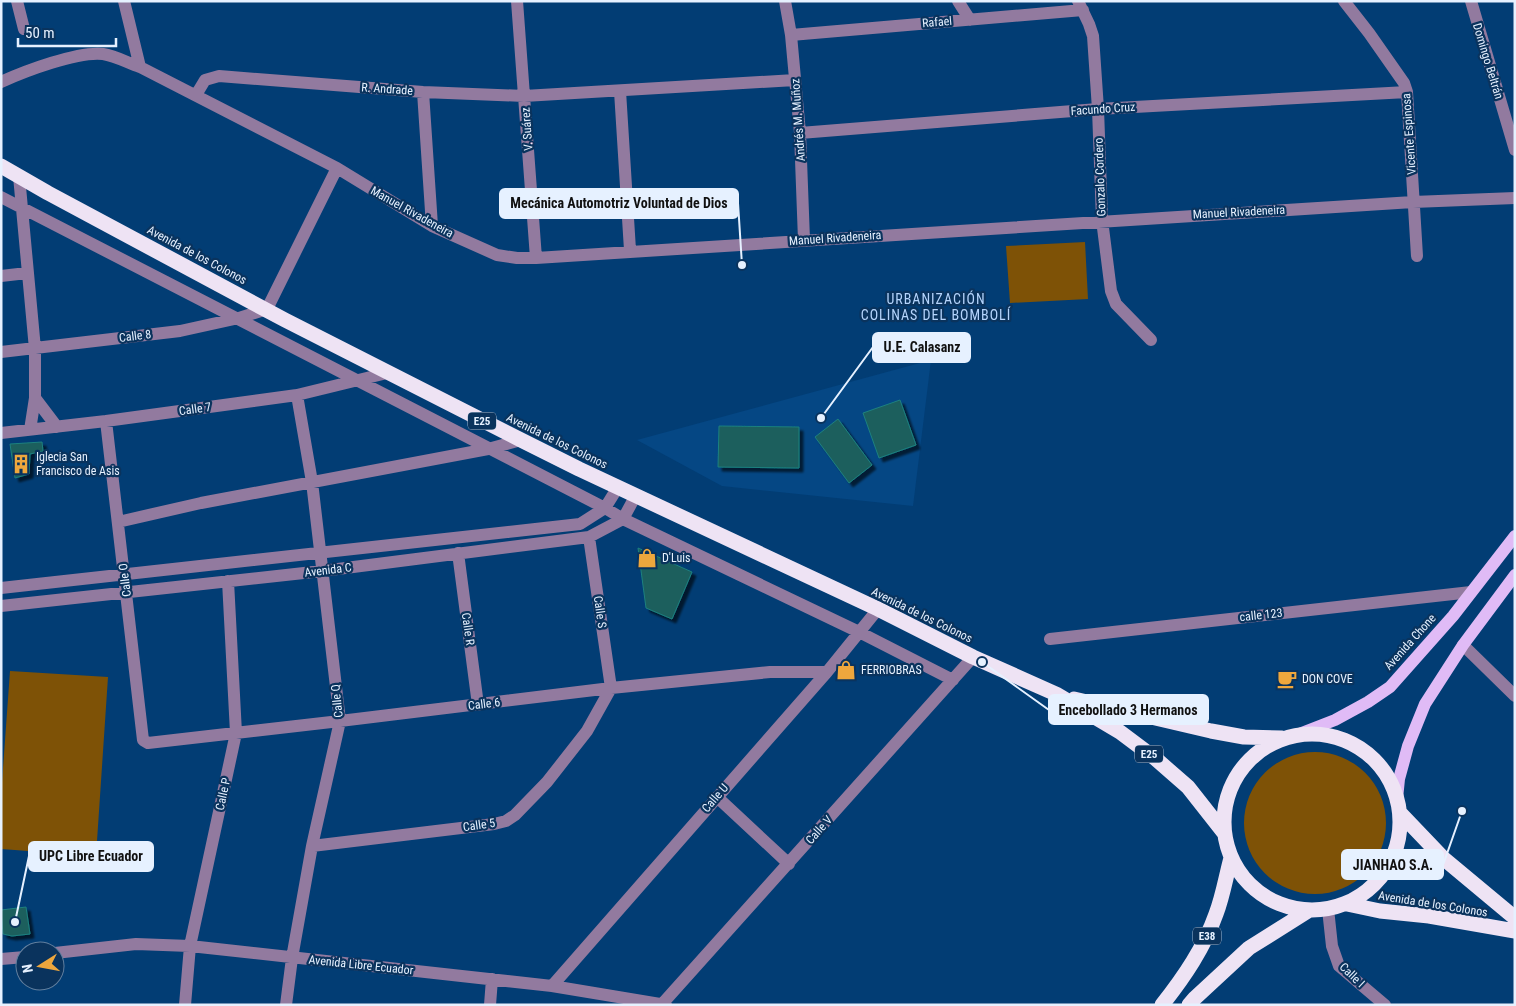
<svg xmlns="http://www.w3.org/2000/svg" width="1516" height="1006" font-family="'Roboto Condensed',sans-serif">
  <style>
    .built { fill: #054784 }
    .green { fill: #7e5206 }
    .building { fill: #1b5e5d; stroke: #1b817f; filter: url(#shadow) }
    .lines { fill: none; stroke-linecap: round; stroke-linejoin: round }
    .minor { stroke: #927a9f; stroke-width: 12 }
    .major { stroke: #e0bbf6; stroke-width: 12 }
    .highway { stroke: #eee3f4; stroke-width: 15 }
    .labels { text-anchor: middle; dominant-baseline: central; stroke-width: 4.5; stroke-linejoin: round; paint-order: stroke }
    .shield { fill: #0a335d; stroke: #a4b8ce; stroke-width: 1 }
    .shield-label { font-size: 11px; font-weight: bold; fill: #e6f1ff }
    .street-label { font-size: 12px; fill: #e6f1ff; stroke: #0a335d }
    .poi-label { font-size: 12px; fill: #e6f1ff; stroke: #0a335d; text-anchor: start }
    .neighbourhood-label { font-size: 14px; letter-spacing: 1px; fill: #b5d5fd; stroke: #0a335d }
    .leader { fill: none; stroke: #e6f1ff; stroke-width: 2 }
    .callout-dot { fill: #e6f1ff; stroke: #0a335d; stroke-width: 2 }
    .callout { fill: #e6f1ff; stroke: #e6f1ff; stroke-width: 2 }
    .callout-label { font-size: 14px; text-anchor: middle; font-weight: bold; fill: #111 }
  </style>
  <defs>
    <filter id="shadow"><feDropShadow dx="4" dy="4" stdDeviation="1" flood-color="#0009"/></filter>
  </defs>
  <rect width="100%" height="100%" fill="#023d74"/>
  <!-- built -->
  <path class="built" d="M931,360l-18,146 -191,-20 -85,-46z"/>
  <!-- green -->
  <path class="green" d="M1085,242l3,57 -78,4 -4,-57z
    M10,671l98,6 -12,179 -95,-7v-53z
    M1244 823a71 71 0 1 1 142 0a71 71 0 1 1-142 0Z"/>
  <!-- building -->
  <path class="building" d="M900,400l16,45 -37,13 -16,-45z
    M838,419l34,46 -23,18 -34,-46z
    M719,426l80,1v41l-81,-1z
    M42,442l1,9 -13,3 -1,20 -14,4 -5,-34z
    M638,548l54,24 -20,47 -26,-11z
    M26,907l4,27 -18,2 -9,-2 -2,-24z"/>
  <g class="lines">
    <!-- minor -->
    <path class="minor" d="M17,1l7,28
      M124,1l16,66
      M517,1l19,257
      M785,1l6,34 9,98 4,107
      M958,1l12,19
      M1078,1l11,23 4,12 5,73 4,111 9,71 5,13 35,36
      M1344,1l25,32 35,50 3,9 10,164
      M1471,1l44,149
      M791,35l292,-25
      M1,82c24,-11 77,-31 102,-28 13,2 25,9 37,13l197,101 95,58 65,29 20,3h19l877,-56 102,-4
      M620,91l10,159
      M423,92l9,134
      M196,95l9,-15 14,-4 204,16 101,4 271,-16
      M800,133l298,-24 309,-17
      M19,176l16,173v49l22,29
      M1,197l604,311 18,11 236,113 94,48
      M1,276l26,-3
      M1,352l179,-21 59,-13 28,-9 70,-141
      M106,421l37,319 5,3 192,-22 271,-33 159,-16h57
      M30,430l5,-32
      M1,433l105,-12 191,-26 90,-22
      M118,522l83,-19 287,-54 33,-9
      M458,553l20,152
      M1,588l579,-64 25,-16 13,-21
      M1,606l321,-35 267,-34 34,-18 13,-24
      M1050,639l421,-47
      M1463,645l52,51
      M717,797l72,67
      M312,846l182,-22 12,-3 9,-6 32,-33 40,-51 24,-43 -22,-151
      M1328,909l4,37 7,20 46,39
      M55,953l81,-9 54,2 362,40 114,19
      M1,959l24,-2
      M552,986l275,-314 51,-63
      M663,1003l310,-346
      M185,1005l5,-59 46,-213 -8,-152
      M286,1005l6,-47 20,-112 28,-125 -28,-239 -15,-87
      M490,1005l2,-26"/>
    <!-- major -->
    <path class="major" d="M1299,734l36,-14 33,-18 22,-15 63,-71 62,-80
      M1397,799l2,-20 9,-33 17,-42 38,-59 52,-70"/>
    <!-- highway -->
    <path class="highway" d="M1,166l47,27 237,127 236,120 58,29 299,140 95,48 83,37 64,38 36,27 32,28 37,47
      M1074,699l137,32 33,6 38,1
      M1224 822a88 88 0 1 1 176 0a88 88 0 1 1-176 0Z
      M1400,813l43,45 72,60
      M1347,904l33,7 49,5 86,15
      M1162,1005c22,-28 42,-57 54,-91 7,-18 10,-38 15,-56
      M1189,1005l6,-7 54,-50 59,-37"/>
  </g>
  <!-- icons -->
  <defs>
    <symbol id="building-bare" viewBox="-9 -9 18 18"><path d="M-4-6H4V6H1V3H-1V6H-4ZM-2.5-4.3h1.7v1.8h-1.7ZM.8-4.3h1.7v1.8H.8ZM-2.5-1h1.7V.8h-1.7ZM.8-1h1.7V.8H.8Z" fill="#eea73d" stroke="#0a335d" stroke-width="2.5" paint-order="stroke"/></symbol>
    <symbol id="shop-bare" viewBox="-9 -9 18 18"><path d="M-5-2.5h2.3a2.7 3.5 0 0 1 5.4 0H5L5.5 6h-11ZM-1.5-2.5h3a1.5 2.3 0 0 0-3 0Z" fill="#eea73d" stroke="#0a335d" stroke-width="2.5" paint-order="stroke"/></symbol>
    <symbol id="cafe-bare" viewBox="-9 -9 18 18"><path d="M-5.5-4.5H6V0H3Q3 3.5 0 3.5H-2.5Q-5.5 3.5-5.5 0ZM3-3.2v2h1.7v-2ZM-6 4.5H4V6H-6Z" fill="#eea73d" stroke="#0a335d" stroke-width="2.5" paint-order="stroke"/></symbol>
  </defs>
  <g fill-rule="evenodd">
    <use href="#building-bare" x="7" y="450" width="28" height="28"/>
    <use href="#shop-bare" x="633" y="544" width="28" height="28"/>
    <use href="#shop-bare" x="832" y="656" width="28" height="28"/>
    <use href="#cafe-bare" x="1273" y="665" width="28" height="28"/>
  </g>
  <g class="labels">
    <!-- shield labels -->
    <g class="shield">
      <rect x="468" y="412.5" width="28" height="17" rx="4"/>
      <rect x="1135" y="745.5" width="28" height="17" rx="4"/>
      <rect x="1193" y="927.5" width="28" height="17" rx="4"/>
    </g>
    <g class="shield-label">
      <text x="482" y="421">E25</text>
      <text x="1149" y="754">E25</text>
      <text x="1207" y="936">E38</text>
    </g>
    <!-- street labels -->
    <g class="street-label">
      <text transform="translate(937 22) rotate(-5)">Rafael</text>
      <text transform="translate(1488 61) rotate(73)">Domingo Beltrán</text>
      <text transform="translate(387 89) rotate(4)">R. Andrade</text>
      <text transform="translate(1103 109) rotate(-4)">Facundo Cruz</text>
      <text transform="translate(798 120) rotate(-94)">Andrés M. Muñoz</text>
      <text transform="translate(527 129) rotate(-94)">V. Suárez</text>
      <text transform="translate(1409 134) rotate(-94)">Vicente Espinosa</text>
      <text transform="translate(1100 177) rotate(-92)">Gonzalo Cordero</text>
      <text transform="translate(412 212) rotate(29)">Manuel Rivadeneira</text>
      <text transform="translate(1239 212) rotate(-3)">Manuel Rivadeneira</text>
      <text transform="translate(835 238) rotate(-4)">Manuel Rivadeneira</text>
      <text transform="translate(197 255) rotate(28)">Avenida de los Colonos</text>
      <text transform="translate(135 336) rotate(-7)">Calle 8</text>
      <text transform="translate(195 409) rotate(-8)">Calle 7</text>
      <text transform="translate(557 441) rotate(26)">Avenida de los Colonos</text>
      <text transform="translate(328 570) rotate(-7)">Avenida C</text>
      <text transform="translate(125 580) rotate(-97)">Calle O</text>
      <text transform="translate(600 612) rotate(82)">Calle S</text>
      <text transform="translate(922 615) rotate(26)">Avenida de los Colonos</text>
      <text transform="translate(1261 615) rotate(-6)">calle 123</text>
      <text transform="translate(468 629) rotate(82)">Calle R</text>
      <text transform="translate(1410 642) rotate(-48)">Avenida Chone</text>
      <text transform="translate(337 701) rotate(-96)">Calle Q</text>
      <text transform="translate(484 704) rotate(-7)">Calle 6</text>
      <text transform="translate(223 794) rotate(-78)">Calle P</text>
      <text transform="translate(715 798) rotate(-49)">Calle U</text>
      <text transform="translate(479 825) rotate(-8)">Calle 5</text>
      <text transform="translate(819 830) rotate(-48)">Calle V</text>
      <text transform="translate(1433 904) rotate(9)">Avenida de los Colonos</text>
      <text transform="translate(361 965) rotate(6)">Avenida Libre Ecuador</text>
      <text transform="translate(1352 975) rotate(44)">Calle I</text>
    </g>
    <!-- poi labels -->
    <g class="poi-label">
      <text x="36" y="457">Iglecia San<tspan x="36" dy="14">Francisco de Asis</tspan></text>
      <text x="662" y="558">D'Luis</text>
      <text x="861" y="670">FERRIOBRAS</text>
      <text x="1302" y="679">DON COVE</text>
    </g>
    <!-- neighbourhood labels -->
    <g class="neighbourhood-label">
      <text x="936" y="299">URBANIZACIÓN<tspan x="936" dy="16">COLINAS DEL BOMBOLÍ</tspan></text>
    </g>
  </g>
  <!-- callouts -->
  <path class="leader" d="M742 265L738 203M821 418L873 347M982 662L1049 710M15 922L29 856M1462 811L1443 865"/>
  <g class="callout-dot">
    <circle cx="742" cy="265" r="5"/>
    <circle cx="821" cy="418" r="5"/>
    <circle cx="982" cy="662" r="5"/>
    <circle cx="15" cy="922" r="5"/>
    <circle cx="1462" cy="811" r="5"/>
  </g>
  <g class="callout">
    <rect x="500" y="189" width="238" height="29" rx="5"/>
    <rect x="873" y="333" width="97" height="29" rx="5"/>
    <rect x="1049" y="695" width="159" height="29" rx="5"/>
    <rect x="29" y="842" width="124" height="29" rx="5"/>
    <rect x="1342" y="850" width="101" height="29" rx="5"/>
  </g>
  <g class="callout-label">
    <text x="619" y="208">Mecánica Automotriz Voluntad de Dios</text>
    <text x="922" y="352">U.E. Calasanz</text>
    <text x="1128" y="715">Encebollado 3 Hermanos</text>
    <text x="91" y="861">UPC Libre Ecuador</text>
    <text x="1393" y="870">JIANHAO S.A.</text>
  </g>
  <!-- border -->
  <rect width="1516" height="1006" fill="none" stroke="#e6f1ff" stroke-width="5"/>
  <!-- north arrow -->
  <g transform="translate(40 966) rotate(259)"><circle r="24" fill="#0a335d" stroke="#627f9e"/>
  <path d="M0-4L9 19L0 12L-9 19Z" fill="#eea73d"/>
  <text y="-8" font-size="14" font-weight="bold" text-anchor="middle" fill="#e6f1ff">N</text>
  </g>
  <!-- scale -->
  <path d="M18 38v8h98v-8" fill="none" stroke="#e6f1ff" stroke-width="2.5"/>
  <text x="25" y="38" font-size="15" fill="#e6f1ff" stroke="#0a335d" stroke-width="4" paint-order="stroke">50 m</text>
</svg>
